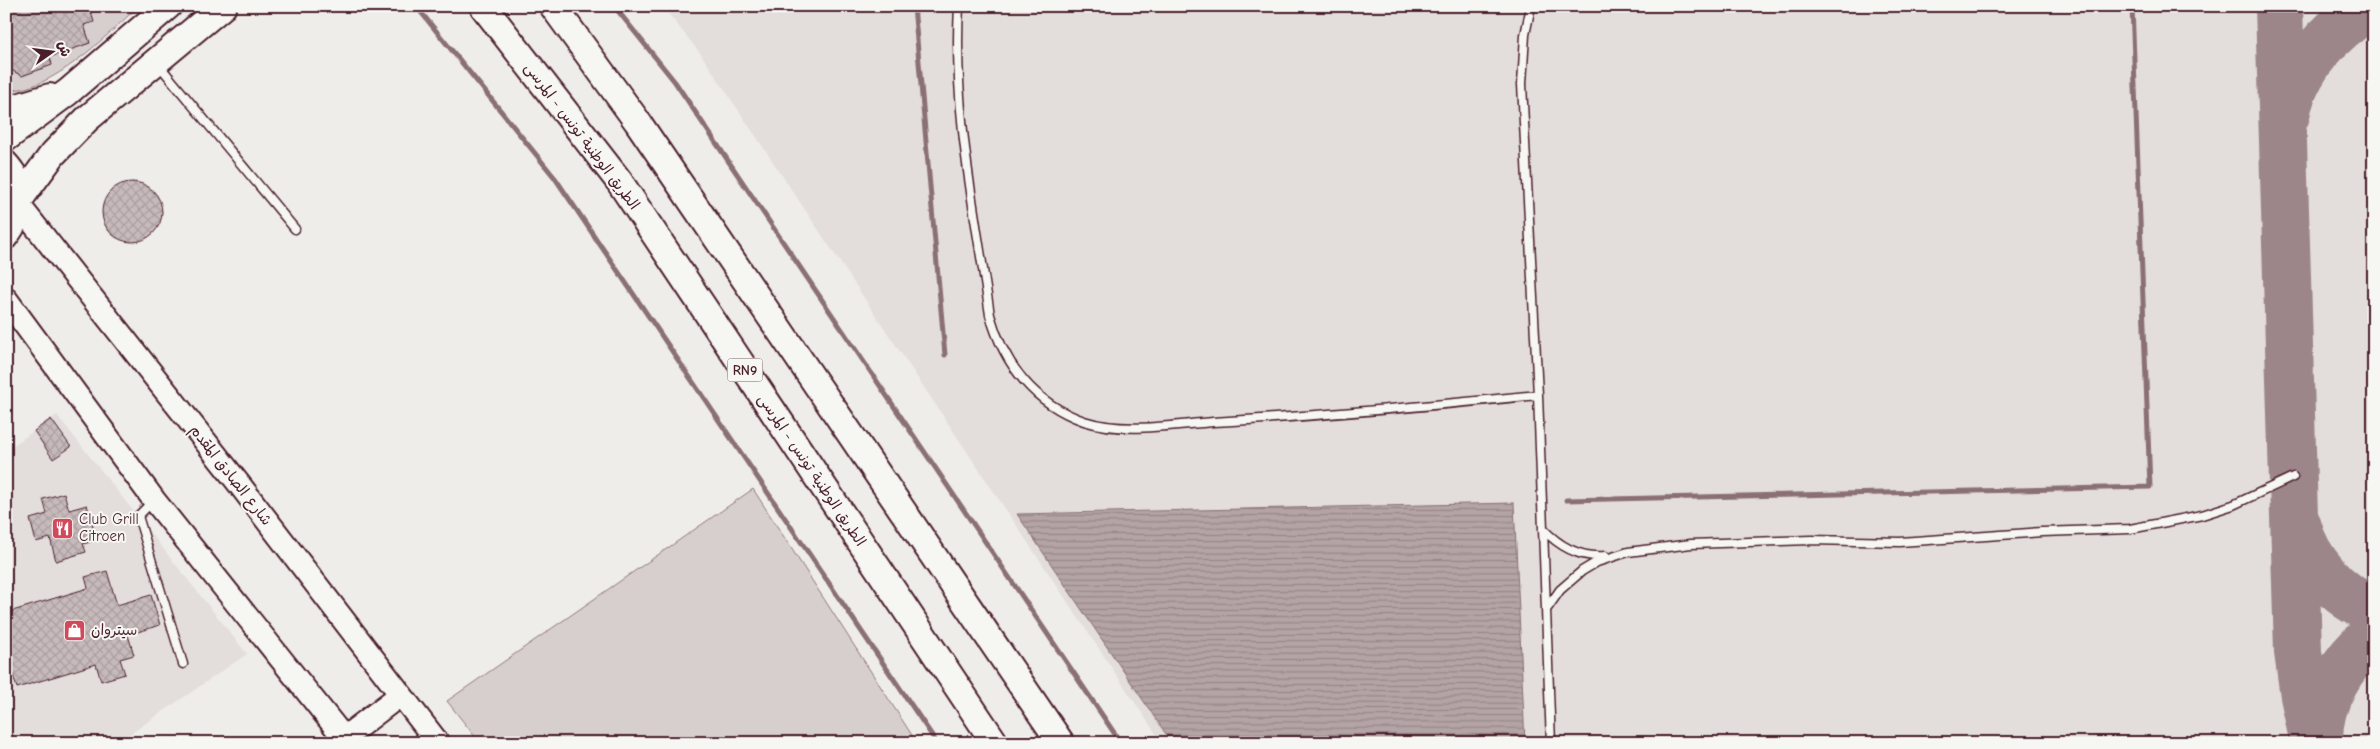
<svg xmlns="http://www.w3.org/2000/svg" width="2380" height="749" font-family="'Comic Neue','Playpen Sans Arabic',sans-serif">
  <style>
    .built { fill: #e3dedc }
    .green { fill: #d7cfce; stroke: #90777c }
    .water { fill: url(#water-rules); stroke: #8a6f74 }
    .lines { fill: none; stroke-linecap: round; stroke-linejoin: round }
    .stream { stroke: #8a6f74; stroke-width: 5 }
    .taxiway { stroke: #9c868a; stroke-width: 48 }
    .building { fill: url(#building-cross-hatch); stroke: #4a1f2b }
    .service-casing { stroke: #4a1f2b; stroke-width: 11 }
    .secondary-casing { stroke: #4a1f2b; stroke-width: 26 }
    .trunk-casing { stroke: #4a1f2b; stroke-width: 30 }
    .service { stroke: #f6f6f2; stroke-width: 8 }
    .secondary { stroke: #f6f6f2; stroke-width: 22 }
    .trunk { stroke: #f6f6f2; stroke-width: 26 }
    .labels { text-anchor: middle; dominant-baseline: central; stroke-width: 4; stroke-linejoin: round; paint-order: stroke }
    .shield { fill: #f6f6f2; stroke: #7e6067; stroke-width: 1 }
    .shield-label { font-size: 14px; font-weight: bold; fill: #4a1f2b }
    .street-label { font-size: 15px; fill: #4a1f2b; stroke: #f6f6f2 }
    .poi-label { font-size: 15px; fill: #4a1f2b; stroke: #f6f6f2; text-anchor: start }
  </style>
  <defs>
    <pattern id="water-rules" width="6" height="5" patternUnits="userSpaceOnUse" patternTransform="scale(1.25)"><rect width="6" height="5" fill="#b4a4a5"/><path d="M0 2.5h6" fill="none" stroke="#948587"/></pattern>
    <pattern id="building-cross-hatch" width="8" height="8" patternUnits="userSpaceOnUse" patternTransform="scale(1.25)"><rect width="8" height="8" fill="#c6babb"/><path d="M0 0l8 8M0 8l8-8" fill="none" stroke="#ac9fa1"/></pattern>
  </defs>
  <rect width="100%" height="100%" fill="#efedea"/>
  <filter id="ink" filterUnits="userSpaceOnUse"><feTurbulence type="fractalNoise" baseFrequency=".02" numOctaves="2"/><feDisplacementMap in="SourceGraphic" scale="10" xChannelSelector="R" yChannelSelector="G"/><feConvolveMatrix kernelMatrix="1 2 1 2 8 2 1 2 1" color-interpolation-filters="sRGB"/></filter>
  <g filter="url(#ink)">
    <!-- built -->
    <path class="built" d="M662,6h1712v737h-1212l-462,-690z
      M57,415l190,239 -130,89h-105l-6,-9v-284z"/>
    <!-- green -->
    <path class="green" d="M6,6h133c-33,29 -87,87 -133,84z
      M753,489l164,254h-437l-33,-42z"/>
    <!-- water -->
    <path class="water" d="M1514,503l11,240h-353l-155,-229z"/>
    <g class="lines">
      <!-- stream -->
      <path class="stream" d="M416,6l139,172 382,565
        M614,6l61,76 446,661
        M914,6l31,349
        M1566,500l584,-13 -18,-481"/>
      <!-- taxiway -->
      <path class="taxiway" d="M2279,6l19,646 6,44 10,47
        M2286,115c9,-47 45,-86 84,-109
        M2297,524c9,37 41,73 77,86
        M2319,742c-1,-43 24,-81 55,-107"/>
    </g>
    <!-- building -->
    <path class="building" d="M6,6h83l5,16 -10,3 6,18 -40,14 2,8 -30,11 -16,-9z
      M102 212a30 30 0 1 1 60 0a30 30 0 1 1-60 0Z
      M51,419l20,28 -18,12 -19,-28z
      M64,493l5,17 18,-5 10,35 -14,4 3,8 -30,9 -6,-23 -14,4 -6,-23 17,-5 -4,-15z
      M107,571l10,34 34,-10 9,30 -32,10 6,20 -14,4 5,15 -24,7 -5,-17 -79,24 -11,-35v-40l82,-25 -3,-11z"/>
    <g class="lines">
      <defs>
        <path id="service" d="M959,6c-6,107 16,205 31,309 14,50 45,89 94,106 40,13 87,4 129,1 108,-6 216,-16 325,-27
          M1531,6l-6,29 -3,49 16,311 13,348
          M159,65l136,164
          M153,501l-15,15 45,148
          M1543,529c17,18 37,29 62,27
          M1546,610l14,-20 22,-19 15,-9 31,-10 63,-8 120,-4 89,2 142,-10 88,-3 72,-14 31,-10 60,-28"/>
        <path id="secondary" d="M6,162c23,24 19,52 0,76
          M22,209l217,275 199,259
          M6,299l148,201 194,243
          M344,738l56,-43"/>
        <path id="trunk" d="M483,6l136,175 376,562
          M553,6l84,115 424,622
          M6,109l8,-1 36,-11
          M6,138l62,-46 100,-86
          M22,196l31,-42 34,-35 136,-113"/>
      </defs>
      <!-- service casing -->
      <use href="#service" class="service-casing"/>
      <!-- secondary casing -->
      <use href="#secondary" class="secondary-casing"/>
      <!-- trunk casing -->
      <use href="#trunk" class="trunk-casing"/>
      <!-- service -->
      <use href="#service" class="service"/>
      <!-- secondary -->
      <use href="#secondary" class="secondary"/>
      <!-- trunk -->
      <use href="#trunk" class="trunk"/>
    </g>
  </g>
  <!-- icons -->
  <defs>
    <symbol id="restaurant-square" viewBox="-11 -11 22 22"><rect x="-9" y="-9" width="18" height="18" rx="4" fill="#d1495b" stroke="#f6f6f2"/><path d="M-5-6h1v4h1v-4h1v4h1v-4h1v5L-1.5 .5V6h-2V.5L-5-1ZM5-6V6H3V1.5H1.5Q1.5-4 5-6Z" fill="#fff"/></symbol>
    <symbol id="shop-square" viewBox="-11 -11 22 22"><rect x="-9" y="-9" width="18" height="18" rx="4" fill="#d1495b" stroke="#f6f6f2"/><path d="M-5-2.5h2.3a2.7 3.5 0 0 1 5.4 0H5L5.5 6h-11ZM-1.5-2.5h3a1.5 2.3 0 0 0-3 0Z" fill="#fff"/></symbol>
  </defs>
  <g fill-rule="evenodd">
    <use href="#restaurant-square" x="50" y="516" width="25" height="25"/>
    <use href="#shop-square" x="62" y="618" width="25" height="25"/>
  </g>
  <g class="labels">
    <!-- shield labels -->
    <rect class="shield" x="727.5" y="358.5" width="35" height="23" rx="4"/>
    <g class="shield-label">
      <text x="745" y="370">RN9</text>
    </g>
    <!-- street labels -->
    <g class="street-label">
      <text transform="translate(582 136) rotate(53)">الطريق الوطنية تونس - المرسى</text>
      <text transform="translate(812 470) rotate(56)">الطريق الوطنية تونس - المرسى</text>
      <text transform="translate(231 475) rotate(52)">شارع الصادق المقدم</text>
    </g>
    <!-- poi labels -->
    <g class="poi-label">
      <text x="79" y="519">Club Grill<tspan x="79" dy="17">Citroen</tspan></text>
      <text x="91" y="630">سيتروان</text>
    </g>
  </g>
  <!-- margin -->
  <rect width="2380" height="749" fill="none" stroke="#f6f6f2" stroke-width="25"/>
  <rect x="12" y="12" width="2355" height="724" fill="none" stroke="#4a1f2b" stroke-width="2" filter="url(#ink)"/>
  <!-- north arrow -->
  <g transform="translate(52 52) rotate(76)" stroke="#f6f6f2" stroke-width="4" paint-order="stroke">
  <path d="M0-4L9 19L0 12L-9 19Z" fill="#4a1f2b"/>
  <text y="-8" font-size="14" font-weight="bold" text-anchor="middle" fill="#4a1f2b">ش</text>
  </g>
</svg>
